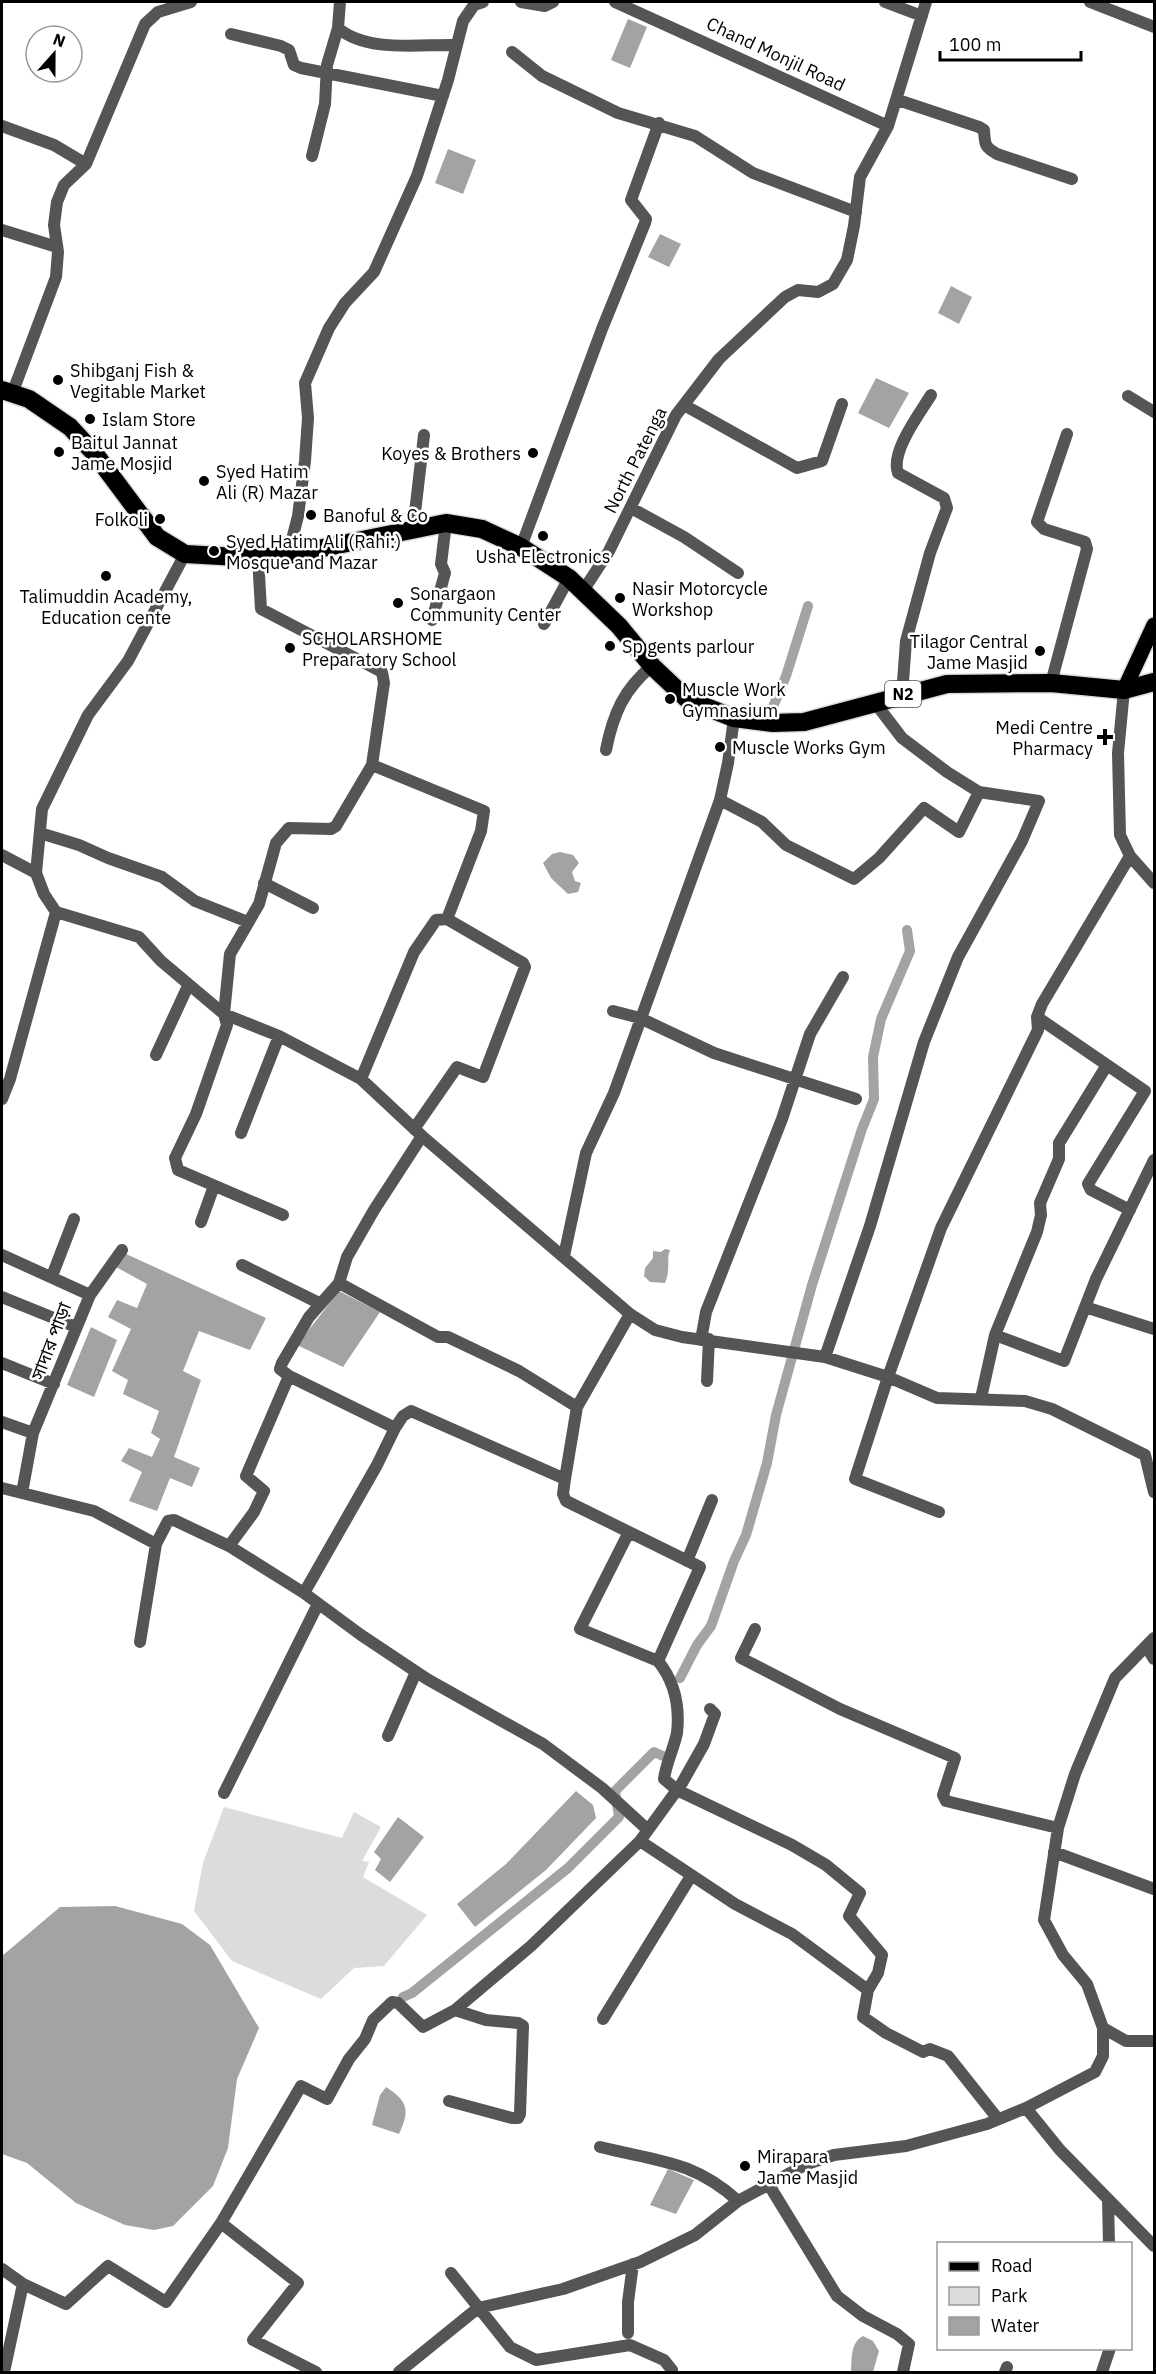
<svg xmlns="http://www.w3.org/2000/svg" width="1156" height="2374" font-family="'IBM Plex Sans','Noto Sans Bengali',sans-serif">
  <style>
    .green { fill: #dcdcdc }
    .water { fill: #a3a3a3 }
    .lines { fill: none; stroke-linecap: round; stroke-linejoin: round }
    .canal { stroke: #a3a3a3; stroke-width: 10 }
    .major-casing { stroke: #dbdbdb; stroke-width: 18 }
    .highway-casing { stroke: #dbdbdb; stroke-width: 21 }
    .minor { stroke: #555; stroke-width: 12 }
    .major { stroke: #000; stroke-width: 15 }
    .highway { stroke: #000; stroke-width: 18 }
    .poi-dot { fill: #000; stroke: #fff; stroke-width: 2 }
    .labels { text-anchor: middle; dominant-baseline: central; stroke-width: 5; stroke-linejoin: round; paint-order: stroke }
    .shield { fill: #fff; stroke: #4c4c4c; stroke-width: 1.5 }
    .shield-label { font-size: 16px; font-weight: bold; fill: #000 }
    .street-label { font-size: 18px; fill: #000; stroke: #fff }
    .poi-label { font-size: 18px; fill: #000; stroke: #fff; text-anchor: start }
  </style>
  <rect width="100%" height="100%" fill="#fff"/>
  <!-- green -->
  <path class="green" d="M224,1807l118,31 12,-26 27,15 -19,34 7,1 -6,15 64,38 -43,51 -30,2 -33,31 -89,-38 -38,-50 9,-48z"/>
  <!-- water -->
  <path class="water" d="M628,19l19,8 -17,41 -19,-8z
    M448,149l28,11 -13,34 -28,-11z
    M660,234l21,10 -12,23 -21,-10z
    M951,286l21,11 -13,27 -21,-11z
    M876,378l33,15 -20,35 -31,-15z
    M560,852l13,3 6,8 -7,9 3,9 6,2 -3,9 -10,2 -17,-16 -8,-15 9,-9z
    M665,1249l5,1c-4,9 1,19 -5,33l-15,-1 -6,-6 1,-8 8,-10v-7l8,1z
    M124,1253l142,65 -16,32 -51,-19 -16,40 18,9 -27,77 26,11 -8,19 -22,-9 -13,33 -28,-10 13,-29 -21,-11 8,-13 23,9 8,-18 -9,-6 8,-22 -36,-17 5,-14 -16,-9 19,-42 -23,-12 9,-17 20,8 10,-24 -31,-17z
    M339,1291l41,21 -37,55 -46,-22z
    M91,1327l26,13 -23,57 -27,-12z
    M576,1791l17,14 3,13 -50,52 -71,57 -18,-23 49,-40z
    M398,1817l26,20 -34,45 -15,-12 6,-11 -7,-7z
    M115,1906l67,18 28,21 49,83 -22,51 -9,69 -15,38 -40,40 -19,4 -29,-5 -49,-22 -49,-40 -25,-9v-198l58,-49z
    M386,2087c22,14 24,23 13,47l-27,-9 8,-30z
    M668,2169l26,11 -18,34 -26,-9z
    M863,2336l10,5 6,10 -6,21h-22c1,-13 -1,-29 12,-36z"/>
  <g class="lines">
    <!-- canal -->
    <path class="canal" d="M772,709l14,-33 22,-70
      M680,1678l17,-33 14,-19 23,-65 12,-26 21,-72 9,-48 36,-130 50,-156 12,-30 -1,-42 8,-38 29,-68 -3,-21
      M403,1997l9,-4 156,-125 51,-51 -4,-26 39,-39 9,4"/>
    <defs>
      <path id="major" d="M1124,690l30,-65"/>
      <path id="highway" d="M2,390l27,9 41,28 25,27 62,83 28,17 73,4 30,-3 158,-32 36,6 39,18 48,31 50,48 33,40 36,34 46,18 39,5 31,-1 143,-38 104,-1 73,7 30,-8"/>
    </defs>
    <!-- major casing -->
    <use href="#major" class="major-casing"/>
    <!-- highway casing -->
    <use href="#highway" class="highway-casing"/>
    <!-- minor -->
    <path class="minor" d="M521,2l24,4 8,-4
      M615,2l273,124
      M885,2l37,14
      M1090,2l64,25
      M338,28c29,25 82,16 118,17
      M231,34l50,12 8,4 5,15 7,3 142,28
      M512,52l30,24 76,37 77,23 58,37 103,39
      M898,100l81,27 5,3c1,14 0,17 13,24l75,25
      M2,126l52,19 32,19
      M312,156l13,-52 2,-39 11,-37 2,-26
      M2,230l55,17
      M12,394l44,-117 2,-25 -4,-27 3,-23 7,-17 22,-21 59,-140 13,-12 33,-10
      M1128,396l26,16
      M684,405l113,63 25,-7 20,-57
      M631,508l53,29 54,36
      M413,530l11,-95
      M521,547l81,-218 43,-106 1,-4 -15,-19 28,-77
      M288,555l10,-39 7,-55 3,-43 -3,-35 24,-55 16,-25 29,-31 43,-96 31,-96 15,-59 11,-16 9,-3
      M258,558l3,51 121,63 2,11 -12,82 112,46 -3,20 -34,88 -11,1 -22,32 -53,127
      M583,591l26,-40 67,-136 43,-56 66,-62 13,-7 20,2 15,-8 14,-24 7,-34 6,-49 28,-51 38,-124
      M432,620l13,-47 -4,-9 5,-41
      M544,624l25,-46
      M1051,683l36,-134 -2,-7 -41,-13 -7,-7 30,-88
      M1124,690l-6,63 2,82 10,21 24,27
      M902,695l4,-54 24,-88 17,-45 -3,-10 -46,-25c-8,-21 22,-60 33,-78
      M606,750c7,-36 18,-61 46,-84
      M720,800l42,22 24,23 68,34 25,-21 45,-50 35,24 20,-40
      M40,833l39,12 29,13 54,19 33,24 53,21
      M2,855l34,18
      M264,883l49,25
      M56,912l83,25 22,24 63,53 55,22 82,43 61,57 208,178 25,16 27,7 143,20 63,20 49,21 88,3 27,8 93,46 9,37
      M613,1011l27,7 74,35 142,46
      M1037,1017l108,74 -57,93 3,6 39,20
      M156,1055l32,-69
      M2,1099l8,-20 46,-167 -12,-18 -8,-21 6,-64 46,-94 40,-54 57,-107
      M414,1129l43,-62 26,10 42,-110 -2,-4 -76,-44
      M241,1133l38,-97
      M283,1215l-105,-45 -3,-12 21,-44 31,-89 -3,-11 6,-60 29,-50 17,-61 13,-15 42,1 5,-3 36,-61
      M201,1222l13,-36
      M2,1255l88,40 -57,138 -11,60
      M564,1256l22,-103 28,-60 106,-293 8,-37 6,-45
      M242,1265l77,38
      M52,1276l22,-57
      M339,1283l99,54h10l71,34 58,36 -12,72
      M90,1295l32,-45
      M2,1297l74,30
      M1085,1307l69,22
      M995,1335l42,-103 4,-17 -1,-12 19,-44v-16l48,-78
      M701,1340l5,-28 76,-193 28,-85 33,-57
      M825,1357l45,-131 54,-184 34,-85 64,-116 17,-40 -60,-9 -32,-20 -45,-34 -26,-34
      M2,1363l52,21
      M707,1381l2,-42
      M981,1398l14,-63 69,26 32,-82 58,-119
      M577,1407l53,-93
      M2,1422l31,11
      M395,1428l8,-12 8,-5 154,68 -2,15 3,7 134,66 -42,94c17,21 22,45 19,72 -3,15 -11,30 -13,46l13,11 115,55 34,20 34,28 -11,23 33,39 -4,18 -10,17
      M2,1488l92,23 62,33 12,-23 6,-1 55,26 75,47 73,-128 18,-37 -106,-52 -9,-7 2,-6 27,-46 30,-34 8,-26 27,-47 48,-74
      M939,1512l-84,-33 33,-102 53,-149 97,-198 -1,-13 5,-13 88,-148
      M629,1532l-49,97 78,32
      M229,1546l25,-34 10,-21 -18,-15 43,-100
      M687,1561l25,-61
      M304,1593l57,42 66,44 116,65 59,44 46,42
      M755,1629l-14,29 99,51 115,49 -12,37 3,6 112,27
      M140,1642l16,-98
      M1146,1646l8,13
      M388,1736l28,-64
      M224,1793l94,-189
      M640,1841l95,63 57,30 76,56 -5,27 23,16 37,19 7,-3 18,7 50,63
      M1054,1852l100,37
      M603,2019l88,-143
      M1103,2028l23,13h28
      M449,2101l63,17h6l2,-4 3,-88 -5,-3 -32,-3 -31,-10
      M1026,2108l34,42 94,96
      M600,2147c56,14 93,13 138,54
      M769,2185l68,111 26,20 34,18 12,10 -6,28
      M1108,2200l1,44
      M221,2223l80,-137 26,13 22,-40 16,-20 8,-19 19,-18 6,1 25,24 32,-17 76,-64 109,-105 42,-58 22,-39 11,-30 -5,-5
      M2,2269l21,15 43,20 42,-38 58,36 55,-79 77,60 -45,57 63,32
      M451,2273l59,74 26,13 94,-15 34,15 8,10 -1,2
      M628,2333v-31l5,-38
      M4,2372l19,-88
      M399,2372l79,-64 85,-19 77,-27 55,-27 43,-34 69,-37 27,-9 72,-9 81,-22 39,-16 69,-36 8,-16v-28l-16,-44 -24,-29 -19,-35 14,-92 17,-54 40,-96 39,-40
      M1005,2372l2,-5
      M1102,2372l8,-24"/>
    <!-- major -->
    <use href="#major" class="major"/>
    <!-- highway -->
    <use href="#highway" class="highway"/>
  </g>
  <!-- markers -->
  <g class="poi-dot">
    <circle cx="58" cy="380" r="6"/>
    <circle cx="90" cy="419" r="6"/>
    <circle cx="59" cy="452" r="6"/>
    <circle cx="533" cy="453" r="6"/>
    <circle cx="204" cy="481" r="6"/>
    <circle cx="311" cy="515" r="6"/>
    <circle cx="160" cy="519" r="6"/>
    <circle cx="543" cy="536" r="6"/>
    <circle cx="214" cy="551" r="6"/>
    <circle cx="106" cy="576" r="6"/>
    <circle cx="620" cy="598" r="6"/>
    <circle cx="398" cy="603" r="6"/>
    <circle cx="610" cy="646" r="6"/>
    <circle cx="290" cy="648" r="6"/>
    <circle cx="1040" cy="651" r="6"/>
    <circle cx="670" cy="699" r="6"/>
    <path d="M1102 728h6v6h6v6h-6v6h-6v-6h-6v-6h6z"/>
    <circle cx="720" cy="747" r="6"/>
    <circle cx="745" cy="2166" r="6"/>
  </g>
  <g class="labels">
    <!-- shield labels -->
    <rect class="shield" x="885" y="681" width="36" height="26" rx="4.5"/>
    <g class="shield-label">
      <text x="903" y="694">N2</text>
    </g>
    <!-- street labels -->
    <g class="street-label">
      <text transform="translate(776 54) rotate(25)">Chand Monjil Road</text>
      <text transform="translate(635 460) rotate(-63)">North Patenga</text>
      <text transform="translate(51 1341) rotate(-69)">সাদার পাড়া</text>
    </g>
    <!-- poi labels -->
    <g class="poi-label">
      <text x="70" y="370">Shibganj Fish &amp;<tspan x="70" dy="21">Vegitable Market</tspan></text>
      <text x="102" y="419">Islam Store</text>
      <text x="71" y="442">Baitul Jannat<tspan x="71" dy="21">Jame Mosjid</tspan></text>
      <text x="521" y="453" text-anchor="end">Koyes &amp; Brothers</text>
      <text x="216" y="471">Syed Hatim<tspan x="216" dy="21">Ali (R) Mazar</tspan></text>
      <text x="323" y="515">Banoful &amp; Co</text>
      <text x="148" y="519" text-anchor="end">Folkoli</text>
      <text x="226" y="541">Syed Hatim Ali (Rahi:)<tspan x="226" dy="21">Mosque and Mazar</tspan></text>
      <text x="543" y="556" text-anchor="middle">Usha Electronics</text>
      <text x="632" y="588">Nasir Motorcycle<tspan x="632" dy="21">Workshop</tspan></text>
      <text x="410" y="593">Sonargaon<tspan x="410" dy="21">Community Center</tspan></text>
      <text x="106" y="596" text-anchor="middle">Talimuddin Academy,<tspan x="106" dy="21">Education cente</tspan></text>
      <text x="302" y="638">SCHOLARSHOME<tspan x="302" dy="21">Preparatory School</tspan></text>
      <text x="1028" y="641" text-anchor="end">Tilagor Central<tspan x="1028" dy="21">Jame Masjid</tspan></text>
      <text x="622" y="646">Sp gents parlour</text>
      <text x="682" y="689">Muscle Work<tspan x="682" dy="21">Gymnasium</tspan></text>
      <text x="1093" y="727" text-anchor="end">Medi Centre<tspan x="1093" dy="21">Pharmacy</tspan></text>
      <text x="732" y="747">Muscle Works Gym</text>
      <text x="757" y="2156">Mirapara<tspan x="757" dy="21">Jame Masjid</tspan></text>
    </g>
  </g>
  <!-- border -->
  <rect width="1156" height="2374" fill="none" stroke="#000000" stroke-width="6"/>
  <!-- legend -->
  <rect x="937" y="2242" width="195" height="108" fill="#ffffff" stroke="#999999" stroke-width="1.5"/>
  <rect x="949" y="2262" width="30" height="9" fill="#000000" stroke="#999999" stroke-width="1.5"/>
  <text x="991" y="2272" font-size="18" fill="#000000">Road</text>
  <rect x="949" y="2287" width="30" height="18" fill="#dcdcdc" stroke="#999999" stroke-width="1.5"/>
  <text x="991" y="2302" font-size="18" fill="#000000">Park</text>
  <rect x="949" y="2317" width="30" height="18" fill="#a3a3a3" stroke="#999999" stroke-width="1.5"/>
  <text x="991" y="2332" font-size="18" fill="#000000">Water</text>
  <!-- north arrow -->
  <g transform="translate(54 54) rotate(21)"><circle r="28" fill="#ffffff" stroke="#999999" stroke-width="1.5"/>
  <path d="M0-4.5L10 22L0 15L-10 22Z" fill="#000000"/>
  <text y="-9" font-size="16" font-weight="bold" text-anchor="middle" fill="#000000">N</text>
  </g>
  <!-- scale -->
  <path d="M940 51v9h141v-9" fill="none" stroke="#000000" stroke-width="3"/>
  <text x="949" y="51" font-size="18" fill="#000000" stroke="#ffffff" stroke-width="4.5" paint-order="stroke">100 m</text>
</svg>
